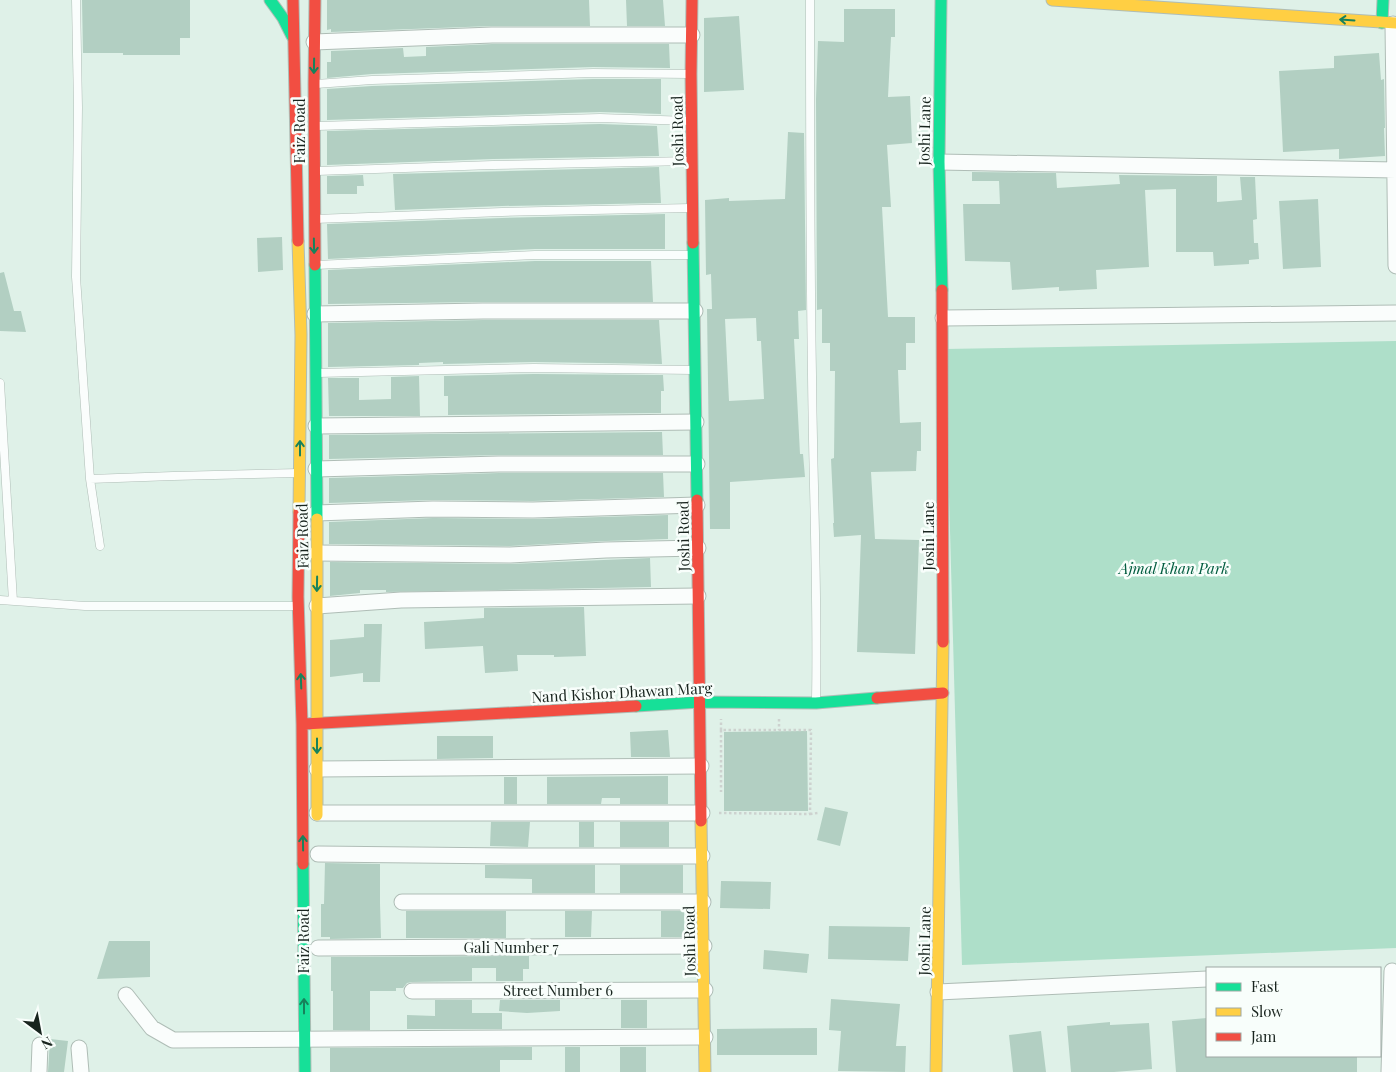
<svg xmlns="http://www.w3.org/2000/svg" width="1396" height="1072" font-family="'Playfair Display',serif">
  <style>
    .green { fill: #aedfc9 }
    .building { fill: #b2cfc2; fill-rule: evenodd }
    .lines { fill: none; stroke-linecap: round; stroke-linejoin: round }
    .lane-casing { stroke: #afbdb6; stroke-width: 9 }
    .street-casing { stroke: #afbdb6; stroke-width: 17 }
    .fast-casing { stroke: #afbdb6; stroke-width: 13 }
    .slow-casing { stroke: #afbdb6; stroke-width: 13 }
    .jam-casing { stroke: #afbdb6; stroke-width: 13 }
    .path { stroke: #cdd2cf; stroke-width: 2.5; stroke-dasharray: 2.5 2.5; stroke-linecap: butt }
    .lane { stroke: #fafdfc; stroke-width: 8 }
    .street { stroke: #fafdfc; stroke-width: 15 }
    .fast { stroke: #16e098; stroke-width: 11 }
    .slow { stroke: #ffcf43; stroke-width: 11 }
    .jam { stroke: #f24e42; stroke-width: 11 }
    .oneway { stroke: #17825b }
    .labels { text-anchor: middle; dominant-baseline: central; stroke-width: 5; stroke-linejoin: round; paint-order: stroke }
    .street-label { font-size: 15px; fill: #18241e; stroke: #f8fefb }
    .park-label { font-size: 15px; font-style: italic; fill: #015c3f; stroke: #f8fefb }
  </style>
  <rect width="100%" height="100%" fill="#dff1e8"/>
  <!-- green -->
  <path class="green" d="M1396,341v607l-434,17 -17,-616z"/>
  <!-- building -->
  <path class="building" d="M82,0h108v38h-10v17h-57v-2h-40z
    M327,0h262l1,26h-98l-161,6v-3l-4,1z
    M626,0h37l2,26h-38z
    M844,9h51v28h-4l-3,60 22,-1 2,47 -25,2 4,62h-9l6,110h27v26h-9v27h-8l2,53 21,-1v29h-4l-1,20 -45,1 4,67 44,1 -4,114 -58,-2 4,-117 -27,2 -1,-14h1l-3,-64 3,-1 1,-87h-5v-28h-8v-34l-5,1 -1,-211 2,-58 26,1z
    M739,16l5,74 -40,2v-74z
    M492,44h177l1,24 -77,-1 -221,7 -45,4v-16h4v-11l72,-3 1,9 22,-1v-9z
    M1379,53l2,27 3,-1 1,49h-1l1,28 -46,3v-10l-56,3 -4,-81 55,-3v-12z
    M593,79h68v35l-61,-2 -273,8v-31l45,-3z
    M600,124l57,2 2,30 -166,3 -166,6v-34z
    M788,132l16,1 2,177 -8,1 1,28h-5l6,115h3l2,23 -75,5v47h-20l-3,-220h5l-1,-35 -5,1 -1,-75 24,-2v3l56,-2zM756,318l1,23h4l3,58 -35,2 -4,-82z
    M659,167l2,36 -159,3 -107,4 -2,-36z
    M972,172l84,1 1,15 63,-4 -1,-9 98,1v26l25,-2 -2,-23h15l2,42 -4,1 1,23h4l1,16 -10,1v4l-35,2 -1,-14h-37v-63l-31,1 4,77 -53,3 1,19 -38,2v-4l-47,3 -2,-28 -45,-1 -2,-57h37l-1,-23h-27z
    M363,175l1,11h-7v8h-30v-18z
    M1318,199l3,68 -38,2 -4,-68z
    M665,214v35h-130l-207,10 -1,-35 175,-6z
    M282,237l1,33 -25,2 -1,-34z
    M535,261h116l2,41h-170l-155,2v-34z
    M4,272l10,39h7l5,21 -26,-1v-58z
    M483,320h176l3,44 -128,-2 -91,2v-2l-24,1v2l-91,2v-44z
    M534,374l129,1 1,16h-3v22l-213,2v-19h-4v-20z
    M419,376l1,40h-91l-1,-38h31v22l32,-1v-22z
    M662,432l1,23h-164l-170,4v-24z
    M499,473h164l1,24 -131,4 -100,-1 -104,3v-25z
    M668,515v24l-62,2 -96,5 -181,-2v-22l104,-4 100,1z
    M650,558l1,29 -265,5v-2h-26v3l-30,3v-34l180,2z
    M584,607l2,49 -32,1v-2h-37l1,16 -33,2 -2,-27 -58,3 -1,-27 60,-4v-10z
    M364,624h18l-2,58h-17v-9l-33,4v-37l34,-3z
    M668,730l2,27h-39l-1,-25z
    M807,731l1,80h-84v-79z
    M437,736h56v22l-56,1z
    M668,776v28h-48v-6h-18l-1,6h-54v-27z
    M504,777h13v27h-13z
    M825,807l23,5 -8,34 -23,-6z
    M491,822h39l-2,25 -38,-1z
    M579,822h15v25h-15z
    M620,822h49v25h-49z
    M325,863l55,1v39l1,35 -51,1v-2h-9v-33h3z
    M485,865h110v28h-63v-14l-47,-1z
    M620,865h63v28h-63z
    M721,881l50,1 -1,27 -50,-1z
    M406,911h100v27h-100z
    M565,911h27l-1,26h-26z
    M661,911h23v26h-23z
    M829,926l81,1 -2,34 -80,-2z
    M109,941h41v36l-53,2z
    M764,950l45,4 -2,19 -44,-4z
    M529,956v13h-6v12h-27v-13h-24v13l-60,1 -5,1 -4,5h-7v3h-26v39h-37v-39h-2v-34z
    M831,999l69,5 -4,42h10l-1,26 -67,-1 3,-40 -12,-1z
    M435,1000h37v13h30v16h-95v-14l28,1z
    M500,1000h60v11l-33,2 -28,-2z
    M621,1000h26v28h-26z
    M1207,1018v38h150v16h-181l-4,-51z
    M1110,1022v3l39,-2 3,46 -38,3h-43l-4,-46z
    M817,1028v27h-100v-26z
    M1041,1031l5,41h-33l-4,-37z
    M50,1039l18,2 -4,31h-16z
    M532,1047v13h-32v12h-170v-24z
    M565,1047h15v25h-15z
    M620,1047h26v25h-26z"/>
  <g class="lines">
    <defs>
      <path id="lane" d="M76,0l2,107 -2,170 14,202 10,67
        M810,0c0,125 0,250 2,375 1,108 6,217 4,325
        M316,84l56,-4 221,-7 96,1
        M317,126l283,-8 90,3
        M317,171l176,-6 197,-4
        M315,219l187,-7 189,-4
        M316,265l219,-10h157
        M318,373l216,-5 159,2
        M0,383l13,218
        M90,479l83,-3 126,-3
        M0,600l85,6h213"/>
      <path id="street" d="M1393,24l3,242
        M314,42l178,-7h200
        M939,162l457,8
        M315,314l168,-3h212
        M943,318l453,-5
        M316,426l380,-4
        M316,469l183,-5h198
        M316,513l117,-4 100,1 164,-5
        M317,553l193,2 96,-5 92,-2
        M317,606l84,-6 297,-4
        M317,769l384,-3
        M317,813h385
        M318,854l195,2h189
        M402,902h301
        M318,948l386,-2
        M412,991l293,-1
        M938,992l269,-13
        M126,995l26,33 21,12 532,-3
        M79,1048l2,24
        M39,1072l1,-27
        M1389,1072l3,-101"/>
      <path id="fast" d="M270,0l13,18 9,18
        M941,0l-2,162 3,128
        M1382,23l1,-23
        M693,243l4,257
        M315,265l2,254
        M636,706l64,-4 116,1 61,-5
        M303,864l2,208"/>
      <path id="slow" d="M1052,0l344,23
        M298,241l3,94 -2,177
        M317,519v296
        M701,821l4,251
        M936,1072l7,-430"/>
      <path id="jam" d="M293,0l5,241
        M315,0l-1,84 1,181
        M692,0l-1,74 2,169
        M942,290l1,352
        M697,500l4,321
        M299,512l-1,85 4,127 1,140
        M877,698l66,-5
        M304,724l332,-18"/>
    </defs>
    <!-- lane casing -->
    <use href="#lane" class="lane-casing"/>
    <!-- street casing -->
    <use href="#street" class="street-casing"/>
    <!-- fast casing -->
    <use href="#fast" class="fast-casing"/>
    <!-- slow casing -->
    <use href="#slow" class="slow-casing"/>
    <!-- jam casing -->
    <use href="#jam" class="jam-casing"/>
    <!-- path -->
    <path class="path" d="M779,719v11
      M721,730v-11
      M719,813l91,1 1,-84h-90v62
      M810,814l8,-1"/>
    <!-- lane -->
    <use href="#lane" class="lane"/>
    <!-- street -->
    <use href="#street" class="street"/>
    <!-- fast -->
    <use href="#fast" class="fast"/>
    <!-- slow -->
    <use href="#slow" class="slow"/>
    <!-- jam -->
    <use href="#jam" class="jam"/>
  </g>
  <!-- one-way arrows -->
  <defs><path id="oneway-shaft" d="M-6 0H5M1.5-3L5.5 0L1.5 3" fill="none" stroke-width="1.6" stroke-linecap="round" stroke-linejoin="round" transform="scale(1.25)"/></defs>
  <g class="oneway">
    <use href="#oneway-shaft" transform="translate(1347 20) rotate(-176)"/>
    <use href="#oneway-shaft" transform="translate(314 66) rotate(91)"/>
    <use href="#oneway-shaft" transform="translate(314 246) rotate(89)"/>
    <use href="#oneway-shaft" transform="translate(300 448) rotate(-90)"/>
    <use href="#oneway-shaft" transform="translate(317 584) rotate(91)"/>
    <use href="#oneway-shaft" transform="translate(301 681) rotate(-92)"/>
    <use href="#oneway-shaft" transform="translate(317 746) rotate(90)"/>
    <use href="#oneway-shaft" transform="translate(303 843) rotate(-91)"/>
    <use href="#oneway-shaft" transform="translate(304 1006) rotate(-90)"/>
  </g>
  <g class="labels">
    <!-- street labels -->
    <g class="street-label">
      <text transform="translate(299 131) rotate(-90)">Faiz Road</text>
      <text transform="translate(677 131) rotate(-91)">Joshi Road</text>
      <text transform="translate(924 131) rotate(-89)">Joshi Lane</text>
      <text transform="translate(302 536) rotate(-91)">Faiz Road</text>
      <text transform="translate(683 536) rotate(-91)">Joshi Road</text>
      <text transform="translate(928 536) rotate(-90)">Joshi Lane</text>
      <text transform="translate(622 692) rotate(-3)">Nand Kishor Dhawan Marg</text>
      <text transform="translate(303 941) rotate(-90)">Faiz Road</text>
      <text transform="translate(689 941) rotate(-91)">Joshi Road</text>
      <text transform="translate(924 941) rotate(-89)">Joshi Lane</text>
      <text x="511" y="947">Gali Number 7</text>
      <text x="558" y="990">Street Number 6</text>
    </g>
    <!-- park labels -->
    <g class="park-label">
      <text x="1174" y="568">Ajmal Khan Park</text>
    </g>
  </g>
  <!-- legend -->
  <rect x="1206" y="967" width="175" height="90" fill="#f8fefb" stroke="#9ea7a3"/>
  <rect x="1216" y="983" width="25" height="8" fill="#16e098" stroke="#9ea7a3"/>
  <text x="1251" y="992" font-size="15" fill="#18241e">Fast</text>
  <rect x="1216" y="1008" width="25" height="8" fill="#ffcf43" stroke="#9ea7a3"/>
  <text x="1251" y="1017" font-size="15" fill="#18241e">Slow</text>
  <rect x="1216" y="1033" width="25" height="8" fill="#f24e42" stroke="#9ea7a3"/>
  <text x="1251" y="1042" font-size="15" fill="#18241e">Jam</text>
  <!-- north arrow -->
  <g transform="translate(40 1032) rotate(148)" stroke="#f8fefb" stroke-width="4" paint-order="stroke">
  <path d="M0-4L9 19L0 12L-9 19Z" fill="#18241e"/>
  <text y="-8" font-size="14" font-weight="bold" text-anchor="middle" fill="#18241e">N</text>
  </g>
</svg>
